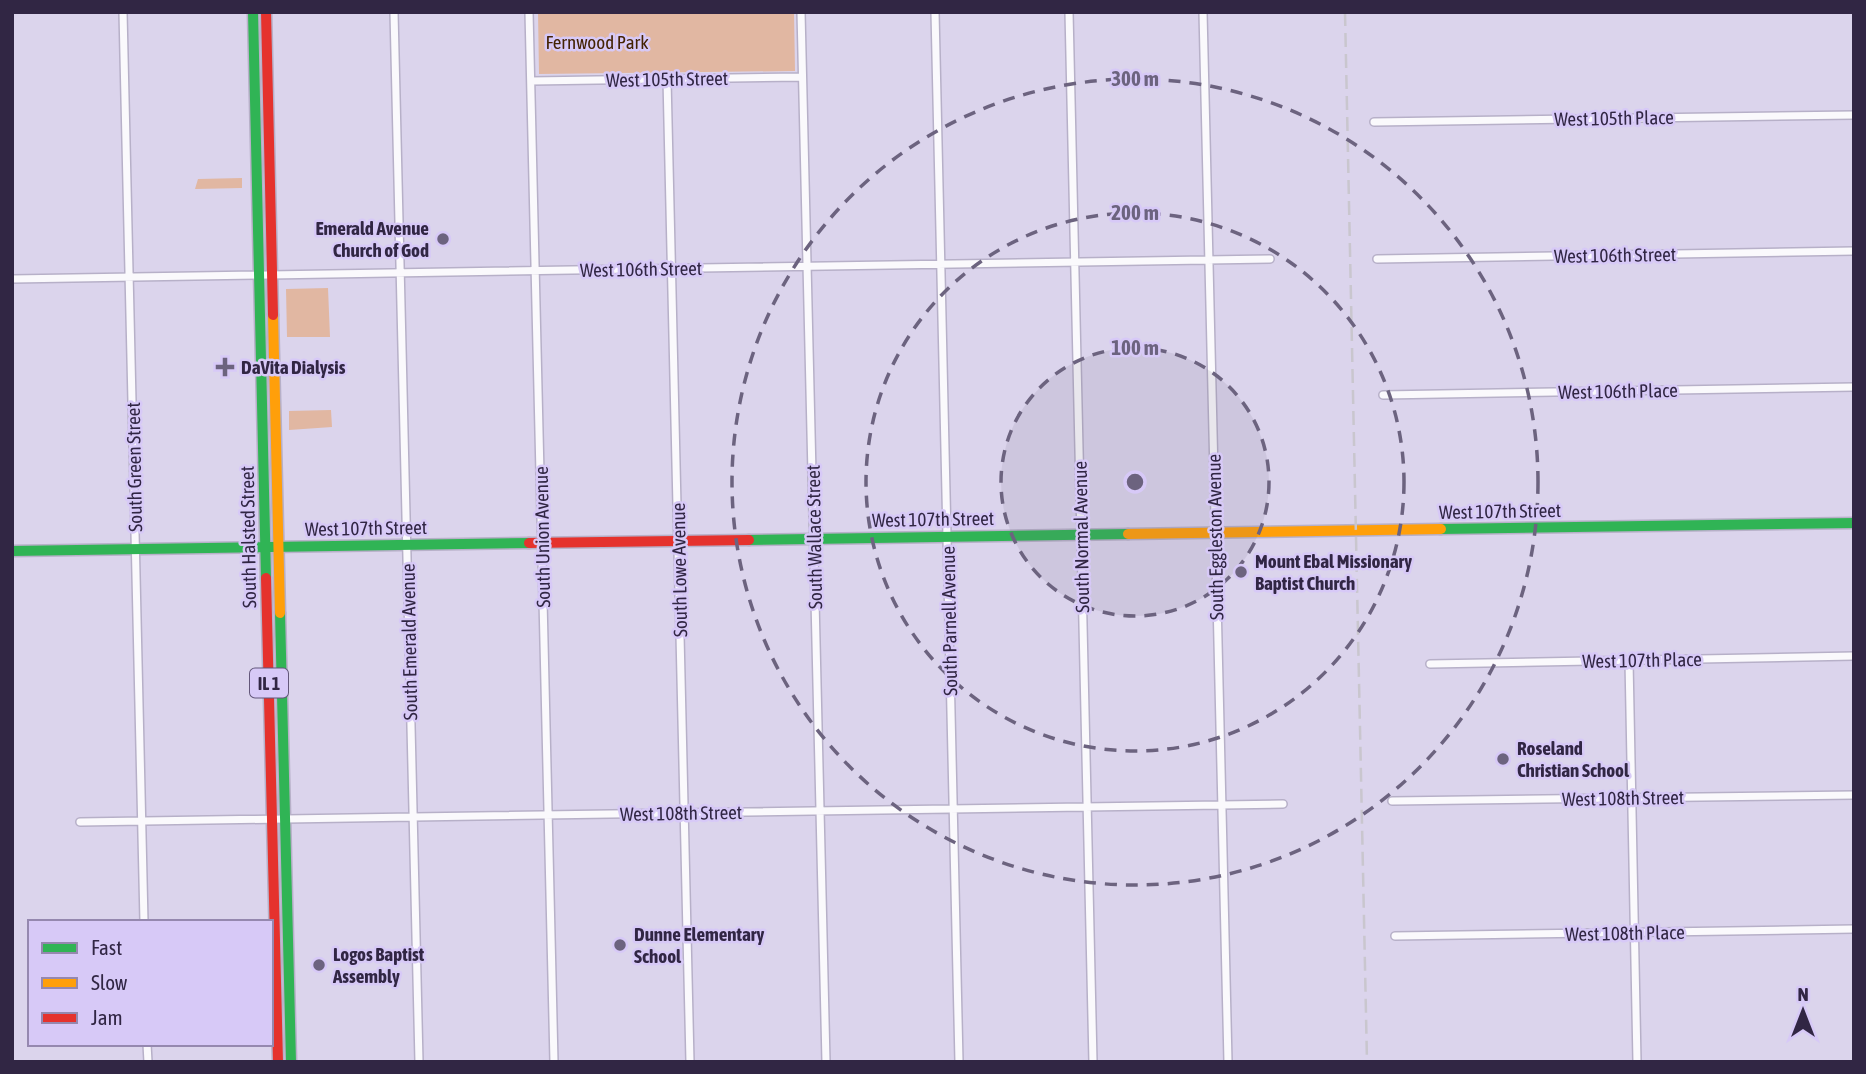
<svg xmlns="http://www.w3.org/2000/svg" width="1866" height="1074" font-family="'Asap Condensed',sans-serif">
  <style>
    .green { fill: #e1b7a2 }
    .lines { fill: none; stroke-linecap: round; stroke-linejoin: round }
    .street-casing { stroke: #b7b0c8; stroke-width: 10 }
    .fast-casing { stroke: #b7b0c8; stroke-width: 13 }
    .slow-casing { stroke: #b7b0c8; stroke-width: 13 }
    .jam-casing { stroke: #b7b0c8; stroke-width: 13 }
    .street { stroke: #faf9fc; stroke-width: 7 }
    .fast { stroke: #30b455; stroke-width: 10 }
    .slow { stroke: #ff9f0a; stroke-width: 10 }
    .jam { stroke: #e5322d; stroke-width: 10 }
    .rail { stroke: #c9c6ce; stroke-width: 2.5; stroke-dasharray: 14 7; stroke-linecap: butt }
    .ring { fill: none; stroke: #6c637f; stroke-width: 3.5; stroke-dasharray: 12 9 }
    .poi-dot { fill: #6c637f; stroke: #d7c9f7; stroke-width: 2.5 }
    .labels { text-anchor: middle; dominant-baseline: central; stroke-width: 5; stroke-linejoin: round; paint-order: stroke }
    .shield { fill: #d7c9f7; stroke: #63577a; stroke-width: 2 }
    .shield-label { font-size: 18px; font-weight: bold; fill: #312644 }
    .park-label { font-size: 19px; fill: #432202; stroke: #d7c9f7 }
    .street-label { font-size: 19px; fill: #312644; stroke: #d7c9f7 }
    .poi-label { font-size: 19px; font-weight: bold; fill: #312644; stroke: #d7c9f7; text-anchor: start }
    .centre { fill: #6c637f; stroke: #d7c9f7; stroke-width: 3.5 }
    .ring-label { font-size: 21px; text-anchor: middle; font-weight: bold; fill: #6c637f; stroke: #d7c9f7; stroke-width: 5; stroke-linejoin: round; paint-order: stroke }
  </style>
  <rect width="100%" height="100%" fill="#dbd4ec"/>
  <!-- green -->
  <path class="green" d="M538,12h256l1,59 -256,3z
    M242,178v10l-47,1 3,-10z
    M328,288l2,49h-43l-1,-48z
    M331,410l1,17 -43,3v-19z"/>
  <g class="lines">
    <defs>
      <path id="street" d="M123,12l21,910
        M394,12l25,1050
        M529,12l25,1050
        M801,12l25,1050
        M935,12l24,1050
        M1069,12l24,1050
        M1203,12l25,1050
        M667,79l23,983
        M531,81l271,-4
        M1374,122l480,-7
        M1377,259l477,-8
        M12,279l1258,-20
        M1383,395l471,-8
        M1629,661l8,401
        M1430,664l424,-8
        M1392,801l462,-6
        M80,822l1203,-18
        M1395,936l459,-7
        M147,1044l1,18"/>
      <path id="fast" d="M253,12l13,566
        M1441,529l413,-6
        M749,540l379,-6
        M12,551l517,-8
        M280,613l11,449"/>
      <path id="slow" d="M273,315l7,298
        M1128,534l313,-5"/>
      <path id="jam" d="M266,12l7,303
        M529,543l220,-3
        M266,578l12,484"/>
    </defs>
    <!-- street casing -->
    <use href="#street" class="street-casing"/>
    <!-- fast casing -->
    <use href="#fast" class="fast-casing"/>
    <!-- slow casing -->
    <use href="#slow" class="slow-casing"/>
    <!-- jam casing -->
    <use href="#jam" class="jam-casing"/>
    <!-- street -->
    <use href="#street" class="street"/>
    <!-- fast -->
    <use href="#fast" class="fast"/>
    <!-- slow -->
    <use href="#slow" class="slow"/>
    <!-- jam -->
    <use href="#jam" class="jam"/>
    <!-- rail -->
    <path class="rail" d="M1345,12l22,1050"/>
  </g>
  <!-- distance rings -->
  <circle cx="1135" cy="482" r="134" fill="#6c637f" fill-opacity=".12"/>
  <g class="ring">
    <circle cx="1135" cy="482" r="134"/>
    <circle cx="1135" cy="482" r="269"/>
    <circle cx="1135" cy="482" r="403"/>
  </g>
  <!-- markers -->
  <g class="poi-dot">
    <circle cx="443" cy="239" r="7"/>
    <path d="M221.5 356.5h7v7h7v7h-7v7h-7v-7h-7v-7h7z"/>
    <circle cx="1241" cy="572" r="7"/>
    <circle cx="1503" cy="759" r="7"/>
    <circle cx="620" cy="945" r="7"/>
    <circle cx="319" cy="965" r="7"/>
  </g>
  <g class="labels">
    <!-- shield labels -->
    <rect class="shield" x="250" y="668.5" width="38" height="29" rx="5"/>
    <g class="shield-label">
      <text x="269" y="683">IL 1</text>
    </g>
    <!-- park labels -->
    <g class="park-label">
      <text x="597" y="42">Fernwood Park</text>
    </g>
    <!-- street labels -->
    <g class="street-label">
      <text transform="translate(667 79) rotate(-1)">West 105th Street</text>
      <text transform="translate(1614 118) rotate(-1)">West 105th Place</text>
      <text transform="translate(1615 255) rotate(-1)">West 106th Street</text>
      <text transform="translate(641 269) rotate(-1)">West 106th Street</text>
      <text transform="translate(1618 391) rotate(-1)">West 106th Place</text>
      <text transform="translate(134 467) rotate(-91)">South Green Street</text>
      <text transform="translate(1500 511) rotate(-1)">West 107th Street</text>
      <text transform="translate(933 519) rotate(-1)">West 107th Street</text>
      <text transform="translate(366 528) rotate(-1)">West 107th Street</text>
      <text transform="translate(248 537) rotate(-91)">South Halsted Street</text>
      <text transform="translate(542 537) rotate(-91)">South Union Avenue</text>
      <text transform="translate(814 537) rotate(-91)">South Wallace Street</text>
      <text transform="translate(1081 537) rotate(-91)">South Normal Avenue</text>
      <text transform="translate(1215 537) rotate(-91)">South Eggleston Avenue</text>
      <text transform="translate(679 570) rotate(-91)">South Lowe Avenue</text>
      <text transform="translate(949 621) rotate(-91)">South Parnell Avenue</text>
      <text transform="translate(409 642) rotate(-91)">South Emerald Avenue</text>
      <text transform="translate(1642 660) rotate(-1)">West 107th Place</text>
      <text transform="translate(1623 798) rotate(-1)">West 108th Street</text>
      <text transform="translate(681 813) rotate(-1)">West 108th Street</text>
      <text transform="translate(1625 933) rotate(-1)">West 108th Place</text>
    </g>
    <!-- poi labels -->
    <g class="poi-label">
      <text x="429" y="228" text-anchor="end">Emerald Avenue<tspan x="429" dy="22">Church of God</tspan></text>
      <text x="241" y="367">DaVita Dialysis</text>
      <text x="1255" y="561">Mount Ebal Missionary<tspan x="1255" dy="22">Baptist Church</tspan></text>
      <text x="1517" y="748">Roseland<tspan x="1517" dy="22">Christian School</tspan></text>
      <text x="634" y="934">Dunne Elementary<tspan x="634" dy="22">School</tspan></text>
      <text x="333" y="954">Logos Baptist<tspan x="333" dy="22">Assembly</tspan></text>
    </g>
  </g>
  <circle cx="1135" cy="482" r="10" class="centre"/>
  <g class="ring-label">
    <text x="1135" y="86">300 m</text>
    <text x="1135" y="220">200 m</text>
    <text x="1135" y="355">100 m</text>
  </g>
  <!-- border -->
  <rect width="1866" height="1074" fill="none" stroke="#312644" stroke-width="28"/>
  <!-- legend -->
  <rect x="28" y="920" width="245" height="126" fill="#d7c9f7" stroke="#9588af" stroke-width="2"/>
  <rect x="42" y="943" width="35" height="10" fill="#30b455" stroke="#9588af" stroke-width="2"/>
  <text x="91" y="955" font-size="21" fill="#312644">Fast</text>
  <rect x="42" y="978" width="35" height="10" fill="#ff9f0a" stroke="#9588af" stroke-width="2"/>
  <text x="91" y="990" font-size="21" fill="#312644">Slow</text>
  <rect x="42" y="1013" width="35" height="10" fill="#e5322d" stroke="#9588af" stroke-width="2"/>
  <text x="91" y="1025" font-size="21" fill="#312644">Jam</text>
  <!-- north arrow -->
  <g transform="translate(1803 1011)" stroke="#d7c9f7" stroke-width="5" paint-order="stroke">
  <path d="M0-5L12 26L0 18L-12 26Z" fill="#312644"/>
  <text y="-10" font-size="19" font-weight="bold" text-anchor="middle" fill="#312644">N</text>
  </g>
</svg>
